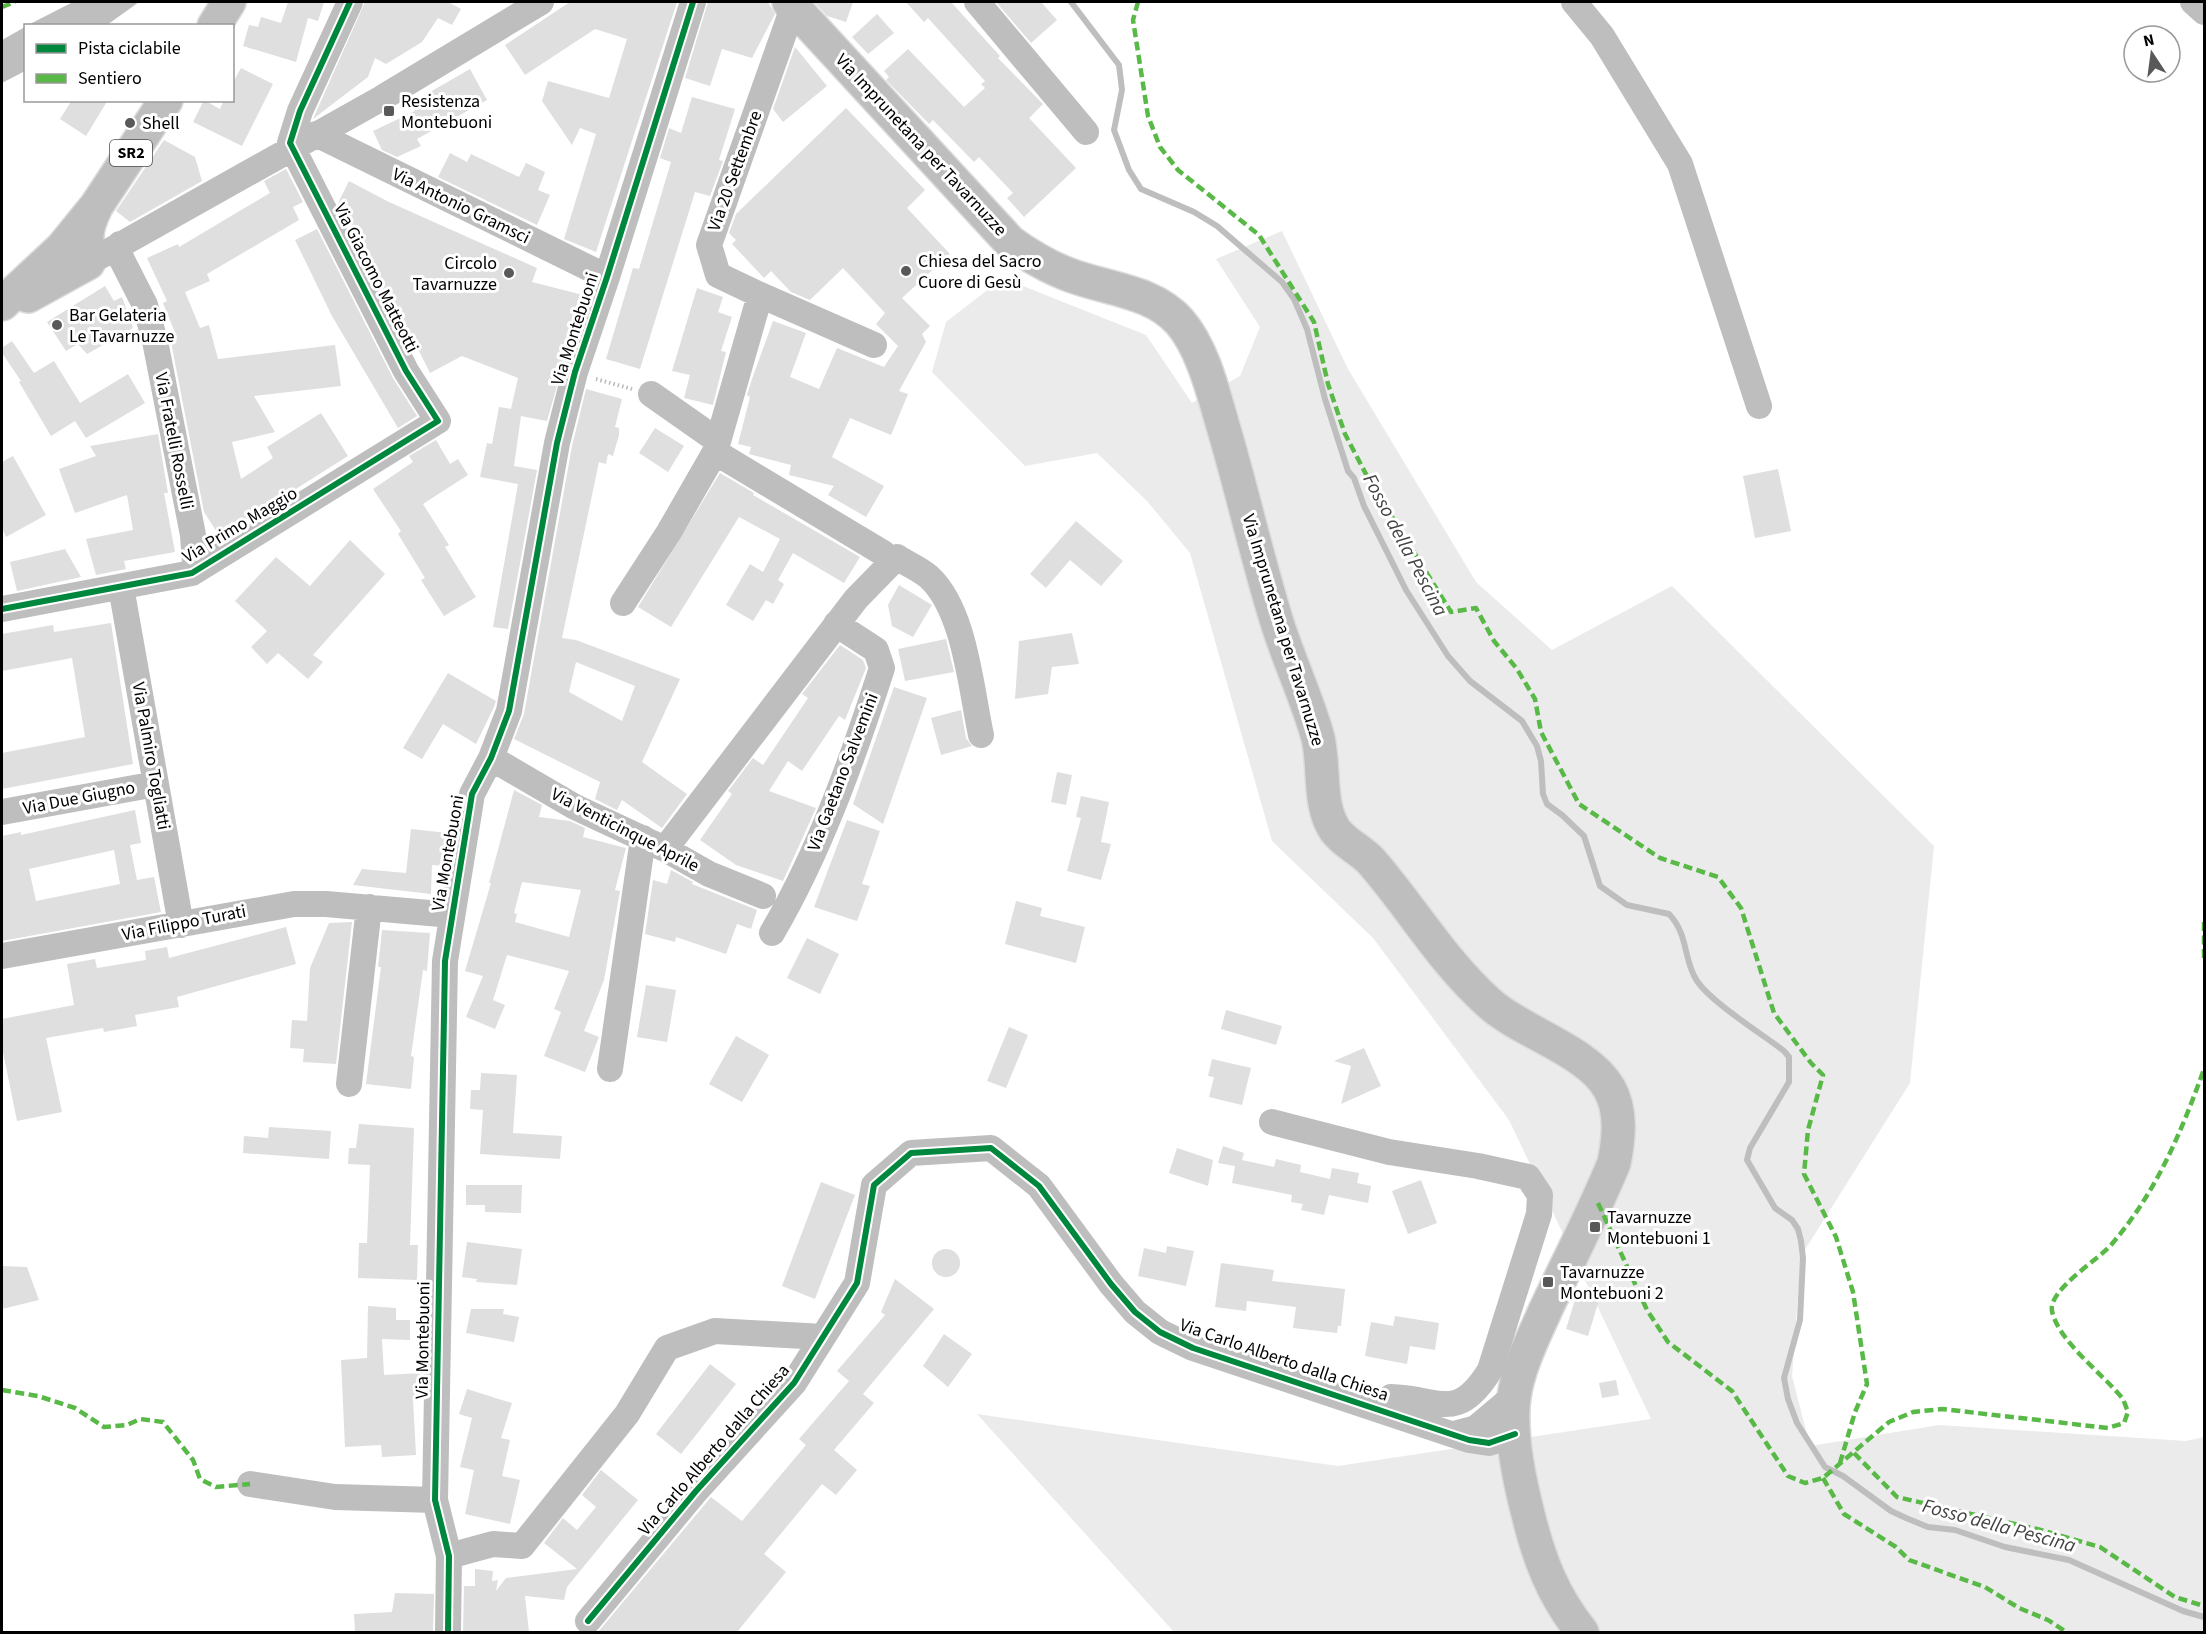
<svg xmlns="http://www.w3.org/2000/svg" width="2206" height="1634" font-family="'Source Sans 3',sans-serif">
  <style>
    .green { fill: #ebebeb }
    .water { fill: #bebebe }
    .lines { fill: none; stroke-linecap: round; stroke-linejoin: round }
    .stream { stroke: #bebebe; stroke-width: 6 }
    .building { fill: #dfdfdf; fill-rule: evenodd }
    .major-casing { stroke: #dbdbdb; stroke-width: 36 }
    .path { stroke: #b9b9b9; stroke-width: 4; stroke-dasharray: 1.5 3; stroke-linecap: butt }
    .minor { stroke: #bebebe; stroke-width: 26 }
    .major { stroke: #bebebe; stroke-width: 33 }
    .quiet { stroke: #58b947; stroke-width: 4.5; stroke-dasharray: 9 4.5; stroke-linecap: butt }
    .cycleway-casing { stroke: #fff; stroke-width: 10 }
    .cycleway { stroke: #00873e; stroke-width: 6 }
    .poi-dot { fill: #595959; stroke: #fff; stroke-width: 2 }
    .labels { text-anchor: middle; dominant-baseline: central; stroke-width: 6; stroke-linejoin: round; paint-order: stroke }
    .shield { fill: #fff; stroke: #4c4c4c; stroke-width: 1.5 }
    .shield-label { font-size: 16px; font-weight: bold; fill: #000 }
    .poi-label { font-size: 18px; fill: #000; stroke: #fff; text-anchor: start }
    .street-label { font-size: 18px; fill: #000; stroke: #fff }
    .water-label { font-size: 20px; font-style: italic; fill: #434343; stroke: #fff }
  </style>
  <rect width="100%" height="100%" fill="#fff"/>
  <!-- green -->
  <path class="green" d="M1282,231l66,138 128,213 76,68 120,-64 262,260 -24,237 -109,173 -9,120 18,70 129,-21 247,16 18,-4v195h-1030l-197,-218 361,52 313,-47 -142,-299 -136,-182 -101,-97 -82,-288 -43,-52 -50,-48 -72,13 -93,-94 14,-50 57,-44 143,57 46,68 48,-27 20,-49 -44,-68z"/>
  <!-- water -->
  <path class="water" d="M73,2h66l-32,23h-79z
    M25,27v44l-23,12v-43z"/>
  <g class="lines">
    <!-- stream -->
    <path class="stream" d="M1071,2l48,63 3,25 -8,40 15,40 12,19 53,23 23,14 65,56 12,17 13,30 18,70 23,72 6,7 10,28 42,84 42,66 22,25 52,40 15,25 4,15 2,33 4,10 15,11 22,21 16,50 27,19 42,9c20,21 14,46 28,67 16,23 64,52 87,70l5,6v25l-39,66 -3,12 28,48 17,12 6,9 3,12 2,17 -3,62 -16,58 4,21 9,24 28,44 18,9 48,35 15,7 22,9 27,3 50,17 64,13 114,51 21,6"/>
  </g>
  <!-- building -->
  <path class="building" d="M288,2h36l-6,19 -10,-3 -12,44 -53,-16 6,-21 9,2 3,-10 20,6z
    M365,2h83l13,7 -9,16 -14,-7 -16,24 -36,22 -11,-6 -7,19 -55,42z
    M570,2h107l-81,250 -32,-13 32,-105 -16,-6 -8,17 -30,-44 6,-20 61,17 18,-59 -32,-10 -70,46 -20,-30z
    M708,2h60l7,12 -23,44 -30,-9 -12,37 -25,-8z
    M814,2h39l-7,20 -19,-6z
    M906,2h45l49,54 -2,2 45,46 -14,14 47,50 -52,49 -17,-19 6,-5 -34,-36 -5,5 -41,-42 -4,4 -43,-44 3,-3 -5,-6 24,-22 56,58 21,-19 -4,-4 4,-3 -57,-63 -4,4z
    M996,2h45l16,18 -26,23z
    M877,14l17,19 -26,21 -16,-17z
    M795,47l32,39 -44,36 -10,-13z
    M241,68l32,16 -31,62 -49,-24 11,-22 16,9 4,-9h8v-16z
    M470,69l17,31 -70,39 4,7 -24,11 -15,-7 -9,-19 42,-20 -4,-8z
    M692,97l43,12 -16,51 4,1 -13,35 -15,-4 -55,177 -34,-10 27,-91 6,1 32,-107 -11,-4 9,-30 12,5z
    M72,100h36l-22,36 -26,-17z
    M846,108l79,82 -18,18 43,46 -48,44 28,28 -8,8 4,8 -27,49 9,3 -17,41 -41,-17 -18,39 52,29 -18,31 -38,-22 6,-9 -45,-11 2,-10 -42,-11 2,-7 -13,-3 12,-47 -3,-2 5,-16 21,-58 33,12 -16,44 29,12 18,-41 47,19 14,-21 -22,-22 9,-11 -42,-45 -33,32 -19,-8 -20,-21 -7,7 -32,-34 4,-4 -7,-7 7,-19z
    M164,140l31,17 7,24 -72,41 -14,-11z
    M450,153l17,9 4,-8 48,23 7,-14 19,9 -7,18 12,5 -13,30 -99,-48z
    M286,169l17,33 -10,5 6,13 -92,54 3,7 -25,11 15,36 9,-3 9,34 117,-14 6,41 -87,10 21,36 -43,10 9,37 32,-21 -6,-11 54,-34 27,43 -128,81 -16,-25 -34,-175 6,-2 -13,-32 4,-2 -20,-43 31,-14 1,3 91,-54 -6,-12z
    M349,181l40,21 148,66 -5,14 51,13 -36,126 -26,-5 -7,50 23,4 -29,159 -15,-2 25,-143 -38,-7 7,-34 5,1 7,-37 12,2 7,-31 -56,-22 -32,17 -15,-30 -5,3 -72,-143z
    M317,229l76,149 24,38 -19,12 -66,-112 -37,-76z
    M105,286l9,15 8,-4 11,31 -46,26 -9,-10 -12,7 -19,-29z
    M697,288l26,9 -5,15 14,5 -11,34 5,1 -13,53 -29,-7 6,-23 -18,-4z
    M12,341l22,32 20,-12 26,42 48,-29 17,29 -59,35 -11,-17 -24,15 -32,-54 2,-1 -19,-28v-5z
    M586,389l36,10 -7,28 4,1v7l-6,21 -5,-2 -2,10 -7,-2 -37,176 14,2 104,39 -38,83 45,32 -25,34 -40,-28 -5,10 -22,-11 5,-17 -86,-43 10,-25 48,-268zM576,662l59,24 -13,35 -53,-29z
    M655,428l29,18 -16,26 -29,-19z
    M158,434l10,59h-4l11,59 -51,9 2,8 -30,6 -10,-36 47,-9 -6,-35 -52,18 -16,-44 37,-13 -6,-10z
    M436,440l14,24 8,-5 10,16 -45,29 26,41 -4,2 31,50 -32,19 -23,-36 4,-2 -27,-44 3,-3 -28,-42 40,-27 -4,-6z
    M13,456l33,59 -40,22 -4,-9v-66z
    M1778,469l13,62 -36,7 -12,-62z
    M720,473l34,20 -1,2 107,62 -16,26 -51,-30 -15,27 6,4 -11,20 -7,-4 -13,21 -27,-16 24,-41 13,8 17,-33 -41,-22 -68,110 -33,-20z
    M1076,521l47,40 -22,25 -31,-26 -24,28 -16,-14z
    M350,540l35,34 -72,81 10,7 -15,17 -30,-26 -11,11 -16,-17 16,-16 -32,-30 41,-44 34,29z
    M65,549l16,28 -64,14 -7,-29z
    M899,585l33,20 -19,32 -21,-11 -4,-21z
    M111,623l22,141 -131,25v-36l83,-16 -13,-79 -70,13v-37l51,-9 1,7z
    M1072,633l7,31 -27,3 -4,27 -33,5 4,-58z
    M946,639l8,33 -49,9 -7,-32z
    M840,645l23,15 3,8 -21,52 -6,-4 -37,55 -14,-10 -19,30 47,17 -33,73 -47,-16 -36,-25 32,-46 -4,-3 25,-33 10,7 45,-67 -6,-4z
    M448,673l48,28 -2,6 -18,37 -33,-20 -21,35 -19,-11z
    M894,687l33,11 -44,126 -30,-20z
    M961,710l5,28 6,8 -31,9 -10,-37z
    M1057,772l15,3 -6,30 -15,-3z
    M514,790l28,15 -3,12 31,4 15,7 -2,9 43,11 -11,42 5,1 -16,89 -20,51 15,6 -14,35 -41,-16 17,-44 -7,-3 15,-38 -62,-16 -14,45 12,5 -10,24 -29,-12 17,-41 -18,-5 26,-88h-2zM522,882l59,8 -12,47 -54,-15 2,-8 -3,-1z
    M1081,796l28,6 -8,40 10,2 -10,36 -34,-9 14,-53 -5,-1z
    M135,810l6,33 -11,2 7,35 17,-3 7,35 -159,29v-105l19,-4v3zM114,850l6,34 -84,17 -7,-32z
    M847,820l33,11 -18,53 8,2 -13,35 -43,-14z
    M411,829l37,4 -3,33 -13,-1 -1,29 -78,-9 9,-16 44,4z
    M671,870l22,12 -1,2 65,26 -6,19 -14,-5 -11,30 -50,-17 -1,5 -30,-8 8,-54 14,4z
    M1016,901l26,7 -2,8 45,11 -9,36 -71,-19z
    M352,922l-16,142 -33,-2 1,-13 -14,-1 2,-28 15,1 3,-53 19,-45z
    M286,927l10,37 -119,33 2,10 -44,8 2,11 -33,6 -1,-4 -57,10 16,74 -45,9 -15,-74v-28l72,-14 -7,-41 28,-5 2,9 49,-8 -1,-9 22,-4 2,11z
    M382,930l48,3 -3,38 -4,-1 -12,86 3,1 -3,32 -45,-5 15,-117h-3z
    M807,938l32,16 -19,40 -33,-16z
    M646,985l30,5 -9,52 -30,-5z
    M1226,1010l56,16 -6,19 -55,-16z
    M1009,1027l19,8 -22,53 -19,-7z
    M736,1036l33,19 -27,47 -33,-18z
    M1364,1048l17,38 -40,18 10,-38 -17,-5z
    M1212,1059l39,9 -9,37 -33,-8 5,-20 -6,-1z
    M481,1073l36,2 -4,58 49,3 -2,23 -80,-5 3,-44 -13,-1 1,-19h9z
    M359,1124l55,4 -4,117h8l-1,35 -59,-2 1,-35h8l3,-78 -22,-1 1,-16h7z
    M269,1127l62,4 -2,28 -86,-6 1,-17 24,2z
    M1223,1146l21,7 -2,7 32,7 2,-8 25,6 -1,7 30,7 2,-11 27,5 -2,10 14,3 -3,17 -39,-8 -5,20 -23,-5 2,-6 -12,-2 1,-7 -60,-12 3,-17 -17,-3z
    M1177,1148l36,12 -5,26 -39,-13z
    M1421,1180l16,43 -29,11 -16,-43z
    M821,1182l34,13 -40,104 -33,-13z
    M466,1185h56l-1,28 -36,-1v-7h-19z
    M467,1242l55,7 -5,36 -41,-3 1,-3 -15,-2z
    M1167,1246l27,5 -8,35 -48,-10 6,-28 22,5z
    M932 1263a14 14 0 1 1 28 0a14 14 0 1 1-28 0Z
    M1221,1263l53,7 -2,11 73,8 -4,37h-3l-1,7 -44,-5 3,-21 -49,-6 -1,10 -31,-4z
    M2,1266l25,1 12,33 -37,9z
    M895,1279l39,30 -71,85 11,9 -40,47 23,20 -21,25 -14,-11 -58,70 22,18 -49,60h-139l113,-135 31,24 64,-76 -7,-6 50,-58 -12,-10 48,-56 -4,-3z
    M1578,1290l22,7 -12,39 -22,-7z
    M368,1306l28,2v12h14v20l-28,-1 2,36 37,-2 1,26 -9,1 3,55 -34,2 -1,-12 -36,2 -4,-87 26,-2z
    M471,1309h33l-1,5 16,3 -5,25 -48,-9z
    M1395,1316l44,7 -4,27 -25,-4 -3,18 -42,-8 6,-34 22,4z
    M944,1334l28,20 -24,33 -25,-21z
    M710,1364l26,20 -55,70 -25,-20z
    M1616,1380l3,15 -17,3 -3,-15z
    M467,1389l45,14 -11,35 9,2 -8,36 18,4 -10,44 -45,-10 9,-44 -14,-3 12,-49 -13,-4z
    M601,1470l37,30 -71,87 -3,13 -39,-4 4,36h-66l1,-46h11v-17l18,2 -1,10 6,-1 -2,11 10,-13 71,-9 -33,-26 19,-25 14,12 19,-23 -14,-12z
    M395,1593l39,1 -1,38h-78l-1,-18 38,-2z"/>
  <g class="lines">
    <defs>
      <path id="major" d="M789,2l221,240c18,13 36,24 57,32 37,15 85,16 113,48 23,27 33,70 43,104 18,61 32,123 50,183 12,44 33,85 45,129 7,30 0,67 17,92 9,13 26,20 36,31 41,47 71,100 118,142 32,29 99,48 120,85 13,23 10,50 5,75 -21,51 -46,99 -69,148 -12,27 -27,57 -31,86 -5,36 5,82 14,117 11,45 25,82 54,118
        M214,26l15,-24
        M28,296l60,-33c3,-9 0,-12 -1,-20 -1,-11 3,-24 8,-34
        M2,304l60,-56 35,-43 69,-105"/>
    </defs>
    <!-- major casing -->
    <use href="#major" class="major-casing"/>
    <!-- path -->
    <path class="path" d="M596,379l36,10"/>
    <!-- minor -->
    <path class="minor" d="M977,2l109,130
      M1574,2l28,34 78,128 79,242
      M2193,2l11,10
      M316,134l291,143
      M120,244l1,14 24,47 10,36 38,194 2,29 -3,9
      M88,263l294,-165 159,-96
      M760,295l114,50
      M651,394l67,47
      M715,452l168,101
      M121,587l60,338
      M623,603l46,-71 46,-80 45,-157 -42,-20 -9,-30 86,-243
      M2,609l190,-36 246,-152 -32,-50 -116,-228 10,-32 50,-109
      M491,758l84,49 90,42 44,25 54,22
      M2,812l154,-28
      M665,849l191,-250 41,-42c10,7 23,12 32,20 36,33 42,112 52,158
      M772,933c48,-82 81,-175 110,-265l-6,-18 -40,-26
      M2,956l292,-52h32l126,11
      M610,1069l33,-231
      M349,1084l20,-177
      M1272,1122l117,30 89,14 50,11 12,18 -1,19 -49,156c-33,54 -52,28 -99,27l-10,13
      M1454,1434l22,-6 38,-32
      M250,1484l85,13 100,3
      M449,1556l44,-12 29,2 105,-132 40,-66 48,-17 108,6
      M588,1621l108,-130 98,-108 63,-100 17,-98 37,-32 80,-5 48,38 72,98 24,28 25,20 33,16 276,92 20,3 26,-9
      M448,1632l1,-76 -14,-56 10,-539 27,-167 19,-36 18,-47 48,-268 18,-71 32,-95 86,-275"/>
    <!-- major -->
    <use href="#major" class="major"/>
    <!-- quiet -->
    <path class="quiet" d="M1138,2l-5,18 15,96 12,31 18,23 81,65 55,87 14,62 17,50 23,44 83,134 25,-4 18,33 23,28 18,30 6,33 38,72 81,54 58,19 23,31 33,105 37,50 12,12 -15,55 -4,44 32,63 17,55 14,92 -12,28 -15,51
      M2,7l13,-5
      M2204,922v36
      M1598,1203l49,107 21,32 64,49 56,85 17,7 18,-5 66,-56 24,-10 29,-3 166,19 16,-5 4,-11 -5,-13c-20,-25 -65,-58 -71,-88 -4,-21 46,-51 59,-66 45,-52 70,-112 93,-176
      M2,1390l36,6 37,12 29,19 23,-2 13,-6 23,3 30,38 7,19 16,8 34,-3
      M1854,1453l43,44 140,32 63,18 75,50 29,9
      M1823,1478l21,36 52,33 13,13 76,27 34,21 29,12 18,12"/>
    <defs>
      <path id="cycleway" d="M2,609l190,-36 246,-152 -32,-50 -116,-228 10,-32 50,-109
        M588,1621l108,-130 98,-108 63,-100 17,-98 37,-32 80,-5 48,38 72,98 24,28 25,20 33,16 276,92 20,3 26,-9
        M448,1632l1,-76 -14,-56 10,-539 27,-167 19,-36 18,-47 48,-268 18,-71 32,-95 86,-275"/>
    </defs>
    <!-- cycleway casing -->
    <use href="#cycleway" class="cycleway-casing"/>
    <!-- cycleway -->
    <use href="#cycleway" class="cycleway"/>
  </g>
  <!-- markers -->
  <g class="poi-dot">
    <rect x="383" y="105" width="12" height="12" rx="3"/>
    <circle cx="130" cy="123" r="6"/>
    <circle cx="906" cy="271" r="6"/>
    <circle cx="509" cy="273" r="6"/>
    <circle cx="57" cy="325" r="6"/>
    <rect x="1589" y="1221" width="12" height="12" rx="3"/>
    <rect x="1542" y="1276" width="12" height="12" rx="3"/>
  </g>
  <g class="labels">
    <!-- shield labels -->
    <rect class="shield" x="110" y="140" width="42" height="26" rx="4.5"/>
    <g class="shield-label">
      <text x="131" y="153">SR2</text>
    </g>
    <!-- poi labels -->
    <g class="poi-label">
      <text x="401" y="101">Resistenza<tspan x="401" dy="21">Montebuoni</tspan></text>
      <text x="142" y="123">Shell</text>
      <text x="918" y="261">Chiesa del Sacro<tspan x="918" dy="21">Cuore di Gesù</tspan></text>
      <text x="497" y="263" text-anchor="end">Circolo<tspan x="497" dy="21">Tavarnuzze</tspan></text>
      <text x="69" y="315">Bar Gelateria<tspan x="69" dy="21">Le Tavarnuzze</tspan></text>
      <text x="1607" y="1217">Tavarnuzze<tspan x="1607" dy="21">Montebuoni 1</tspan></text>
      <text x="1560" y="1272">Tavarnuzze<tspan x="1560" dy="21">Montebuoni 2</tspan></text>
    </g>
    <!-- street labels -->
    <g class="street-label">
      <text transform="translate(921 145) rotate(47)">Via Imprunetana per Tavarnuzze</text>
      <text transform="translate(735 171) rotate(-70)">Via 20 Settembre</text>
      <text transform="translate(461 206) rotate(26)">Via Antonio Gramsci</text>
      <text transform="translate(376 278) rotate(63)">Via Giacomo Matteotti</text>
      <text transform="translate(575 329) rotate(-72)">Via Montebuoni</text>
      <text transform="translate(174 441) rotate(79)">Via Fratelli Rosselli</text>
      <text transform="translate(240 525) rotate(-31)">Via Primo Maggio</text>
      <text transform="translate(1283 630) rotate(73)">Via Imprunetana per Tavarnuzze</text>
      <text transform="translate(151 756) rotate(80)">Via Palmiro Togliatti</text>
      <text transform="translate(843 772) rotate(-69)">Via Gaetano Salvemini</text>
      <text transform="translate(79 798) rotate(-11)">Via Due Giugno</text>
      <text transform="translate(625 830) rotate(27)">Via Venticinque Aprile</text>
      <text transform="translate(448 853) rotate(-80)">Via Montebuoni</text>
      <text transform="translate(184 923) rotate(-11)">Via Filippo Turati</text>
      <text transform="translate(423 1340) rotate(-89)">Via Montebuoni</text>
      <text transform="translate(1284 1360) rotate(19)">Via Carlo Alberto dalla Chiesa</text>
      <text transform="translate(714 1450) rotate(-49)">Via Carlo Alberto dalla Chiesa</text>
    </g>
    <!-- water labels -->
    <g class="water-label">
      <text transform="translate(1405 545) rotate(62)">Fosso della Pescina</text>
      <text transform="translate(1999 1526) rotate(15)">Fosso della Pescina</text>
    </g>
  </g>
  <!-- border -->
  <rect width="2206" height="1634" fill="none" stroke="#000000" stroke-width="6"/>
  <!-- legend -->
  <rect x="24" y="24" width="210" height="78" fill="#ffffff" stroke="#999999" stroke-width="1.5"/>
  <rect x="36" y="44" width="30" height="9" fill="#00873e" stroke="#999999" stroke-width="1.5"/>
  <text x="78" y="54" font-size="18" fill="#000000">Pista ciclabile</text>
  <rect x="36" y="74" width="30" height="9" fill="#58b947" stroke="#999999" stroke-width="1.5"/>
  <text x="78" y="84" font-size="18" fill="#000000">Sentiero</text>
  <!-- north arrow -->
  <g transform="translate(2152 54) rotate(347)"><circle r="28" fill="#ffffff" stroke="#999999" stroke-width="1.5"/>
  <path d="M0-4.5L10 22L0 15L-10 22Z" fill="#595959"/>
  <text y="-9" font-size="16" font-weight="bold" text-anchor="middle" fill="#000000">N</text>
  </g>
</svg>
